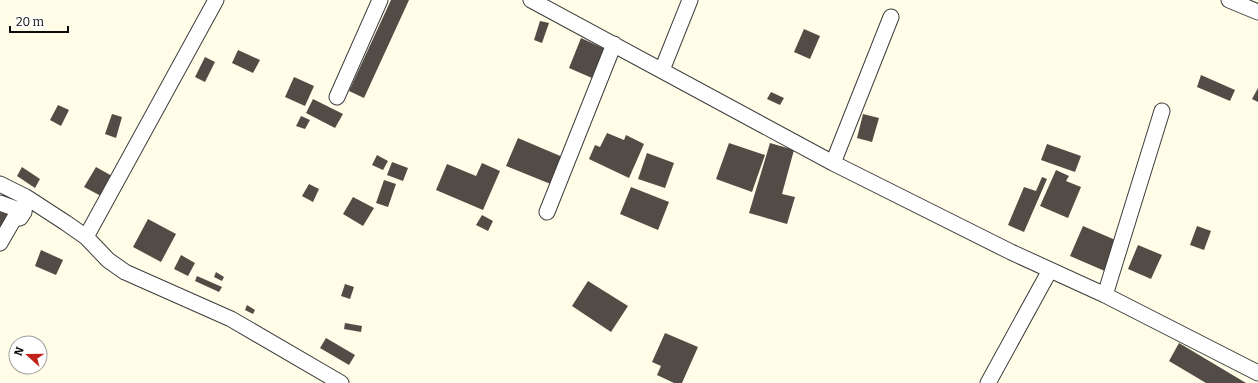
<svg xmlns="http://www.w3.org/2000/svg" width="1258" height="383" font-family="Bitter,serif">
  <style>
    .building { fill: #534c46 }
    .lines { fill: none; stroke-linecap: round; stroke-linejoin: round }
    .street-casing { stroke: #3d3d3d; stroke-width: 17 }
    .street { stroke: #fff; stroke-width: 15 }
  </style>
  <rect width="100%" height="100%" fill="#fffce7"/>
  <!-- building -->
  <path class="building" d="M391,0h18l-45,98 -15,-7z
    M540,21l9,2 -7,20 -8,-3z
    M804,29l16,7 -10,23 -16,-7z
    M581,38l24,11 -13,29 -23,-10z
    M238,50l22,10 -7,13 -21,-10z
    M205,57l10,5 -10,20 -10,-5z
    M1201,75l34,15 -5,11 -33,-14z
    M294,77l20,9 -9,20 -20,-9z
    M1258,88v14l-6,-3z
    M771,92l13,6 -4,7 -13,-6z
    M313,99l30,15 -8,14 -29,-15z
    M58,105l11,5 -8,16 -11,-6z
    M112,114l10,3 -6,21 -11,-4z
    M863,114l16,4 -7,24 -15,-4z
    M301,116l9,4 -5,9 -9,-3z
    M607,133l17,7 2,-5 18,9 -15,34 -40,-19 6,-14 5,2z
    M518,138l47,20 -12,27 -47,-19z
    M729,143l36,12 -13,37 -36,-13z
    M770,143l24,7 -12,44 13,3 -8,27 -38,-11z
    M1047,144l34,12 -6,16 -34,-12z
    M647,153l27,10 -9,25 -27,-9z
    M377,155l11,6 -5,9 -11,-5z
    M392,162l16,6 -5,13 -16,-6z
    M482,163l18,8 -17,39 -47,-20 11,-26 29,12z
    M22,167l18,12 -5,9 -18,-12z
    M96,167l16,9 -11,20 -17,-9z
    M1056,170l13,6 -3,5 15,6 -13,31 -28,-12z
    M1042,177l5,2 -23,53 -16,-7 16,-38 12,4z
    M384,180l12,4 -8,23 -12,-4z
    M309,184l10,5 -6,13 -11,-6z
    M631,187l38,15 -11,28 -38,-16z
    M353,197l21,11 -11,18 -20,-12z
    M0,212l7,2 -7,17z
    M482,215l11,6 -5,10 -12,-6z
    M148,219l28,15 -15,28 -28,-15z
    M1083,226l37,16 -13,30 -37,-16z
    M1197,226l14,5 -7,19 -14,-5z
    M1138,245l24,10 -11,24 -23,-10z
    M41,250l22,10 -7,15 -21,-9z
    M181,255l14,8 -7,13 -14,-7z
    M216,272l8,5 -2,4 -8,-4z
    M197,276l25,11 -3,5 -24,-11z
    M588,281l40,25 -17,26 -39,-26z
    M345,284l9,3 -4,12 -9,-3z
    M247,305l8,5 -2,4 -8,-4z
    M345,323l17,3 -1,6 -17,-3z
    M665,333l33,14 -16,36h-8l-17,-8 4,-9 -9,-4z
    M326,338l29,17 -6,10 -29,-17z
    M1179,343l67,40h-40l-37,-22z"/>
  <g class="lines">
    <defs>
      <path id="street" d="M531,0l302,163 178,89 94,43 153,78
        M1229,0l29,12
        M662,70l28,-70
        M337,97l43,-97
        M833,163l58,-146
        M0,184l26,13 40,26 20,14 22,23 17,12 106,47 110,64
        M0,203l19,7
        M547,212l67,-168
        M86,237l130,-237
        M0,243l19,-33 1,8 4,-6 2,-15
        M1105,295l57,-184
        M988,383l62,-113"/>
    </defs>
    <!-- street casing -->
    <use href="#street" class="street-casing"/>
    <!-- street -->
    <use href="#street" class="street"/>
  </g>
  <!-- north arrow -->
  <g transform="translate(28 355) rotate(291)"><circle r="19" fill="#ffffff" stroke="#9d9d9d"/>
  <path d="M0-3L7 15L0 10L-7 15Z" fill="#c1201b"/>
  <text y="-6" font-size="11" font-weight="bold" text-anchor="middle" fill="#0a0a0a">N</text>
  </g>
  <!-- scale -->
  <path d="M10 26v6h58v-6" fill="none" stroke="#0a0a0a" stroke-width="2"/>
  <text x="16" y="26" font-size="12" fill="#0a0a0a" stroke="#ffffff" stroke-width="3" paint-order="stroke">20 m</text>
</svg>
